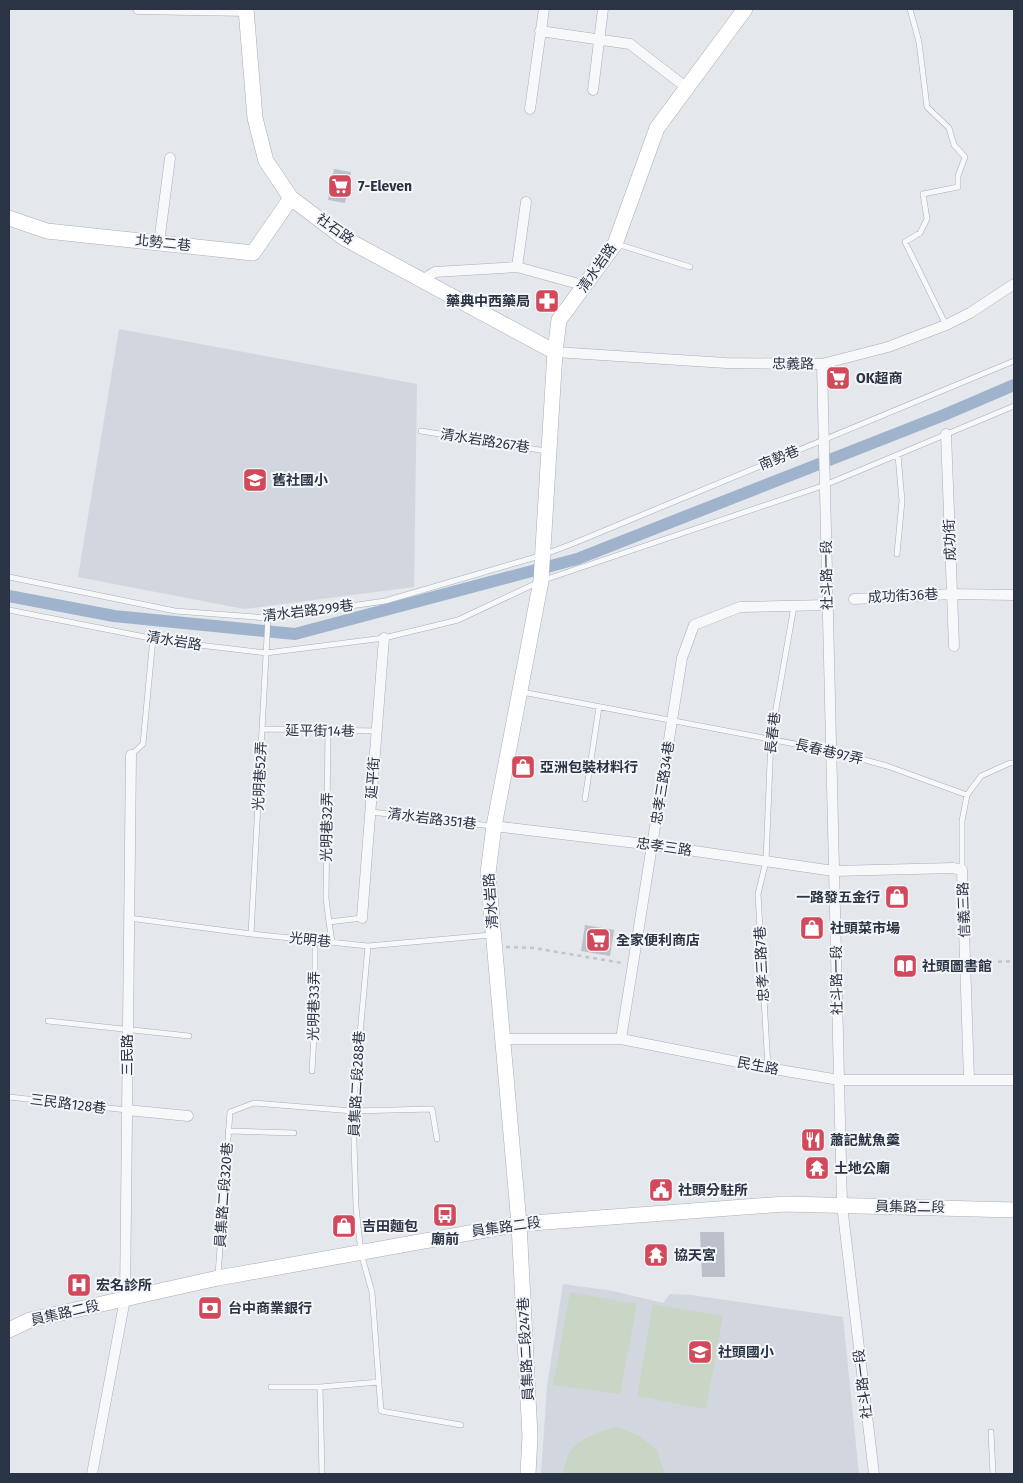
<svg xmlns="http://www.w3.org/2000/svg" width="1023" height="1483" font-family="'Fira Sans','Noto Sans TC',sans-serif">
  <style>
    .built { fill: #d2d6de }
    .green { fill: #c9d6c5 }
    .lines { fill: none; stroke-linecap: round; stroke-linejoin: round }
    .canal { stroke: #9fb4cc; stroke-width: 12 }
    .building { fill: #bbc0ca }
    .lane-casing { stroke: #a9aeb7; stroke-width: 6 }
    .street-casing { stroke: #a9aeb7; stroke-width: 11 }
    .secondary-casing { stroke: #a9aeb7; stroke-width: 16 }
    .path { stroke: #c2c5cb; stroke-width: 2.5; stroke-dasharray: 4 4; stroke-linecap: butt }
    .lane { stroke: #f7f8fa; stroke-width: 5 }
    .street { stroke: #f7f8fa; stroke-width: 10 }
    .secondary { stroke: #fff; stroke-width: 15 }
    .labels { text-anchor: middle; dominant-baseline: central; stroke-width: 4; stroke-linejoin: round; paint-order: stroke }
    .poi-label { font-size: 14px; font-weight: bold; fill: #2b3445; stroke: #f4f6f9; text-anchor: start }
    .street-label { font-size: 14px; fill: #2b3445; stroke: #f4f6f9 }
  </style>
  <rect width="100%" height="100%" fill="#e4e7ec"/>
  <!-- built -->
  <path class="built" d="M119,329l298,55 -3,203 -170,22 -166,-32z
    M563,1284l50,7 50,12 7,-9 21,1 152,22 16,157h-318l6,-88z"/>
  <!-- green -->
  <path class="green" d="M570,1292l67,12 -17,90 -67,-9z
    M653,1304l70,12 -17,93 -69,-13z
    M617,1427l23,9 17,14 7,21v3h-101c1,-5 2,-11 4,-16 6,-19 33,-26 50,-31z"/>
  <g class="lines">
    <!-- canal -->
    <path class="canal" d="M9,596l105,20 181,18 282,-75 367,-144 70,-30"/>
  </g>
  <!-- building -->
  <path class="building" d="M334,169l17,3 -6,31 -17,-3z
    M585,925l29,5 -4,26 -29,-5z
    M700,1232h24l1,45h-23z"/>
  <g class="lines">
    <defs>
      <path id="lane" d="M910,9l9,33 8,65 22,21 5,17 11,12 -7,19v11l-35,7 4,25 -7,14 -15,9 41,83
        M617,244l73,23
        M421,431l125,20
        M897,554l5,-53 -4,-46
        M9,577l166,34 93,7 117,-17 158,-46 29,-11 442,-183
        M9,610l156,31 101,12 118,-15 74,-18 83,-39 284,-96 189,-79
        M522,692l310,59 55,15 80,29
        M262,729l115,2
        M328,731l-2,167 3,24
        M131,755l12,-11 10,-106
        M585,799l14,-92
        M371,812l121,14
        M962,870v-49l5,-26 14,-19 29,-13h4
        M129,918l122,16 117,12 123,-11
        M251,934l17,-316
        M332,942l-3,-20 33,-4
        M368,946l-15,165 3,96 5,46 11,39 9,119 80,14
        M48,1021l141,15
        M768,1068l-10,-174 8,-33 5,-124 23,-131
        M312,1071l3,-54v-77
        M9,1097l118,13
        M228,1131l66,2
        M218,1275l12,-163 24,-9 99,8 79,-2 5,30
        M271,1387h49l2,87
        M320,1387l59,-5
        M991,1432l2,42"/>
      <path id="street" d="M138,9l109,2
        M540,31l90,13 57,44
        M593,90l10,-81
        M530,109l14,-100
        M159,243l11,-85
        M517,267l9,-65
        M422,280l13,-8 82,-5 69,19
        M555,352l171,11 96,1 66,-17 58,-22 24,-12 44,-29
        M822,364l20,841 32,269
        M946,434l8,212
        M854,599l98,-5 62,1
        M494,826l159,19 181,26 119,-3 9,2 7,209
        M362,918l22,-280
        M502,1039h119l147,29 71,12h175
        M621,1039l61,-381 12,-33 46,-18 88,-2
        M127,1110l61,6
        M92,1474l33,-175 6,-544"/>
      <path id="secondary" d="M246,9l9,109 11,43 25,37 53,40 211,114
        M9,218l38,13 206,22 38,-55
        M9,1330l21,-10 188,-42 301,-54 266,-20 229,6
        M528,1474l2,-38 -11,-212 -31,-351 6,-47 47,-245 14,-229 4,-32 56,-76 42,-116 88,-119"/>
    </defs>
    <!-- lane casing -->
    <use href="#lane" class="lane-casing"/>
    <!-- street casing -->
    <use href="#street" class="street-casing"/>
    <!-- secondary casing -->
    <use href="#secondary" class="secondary-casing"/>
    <!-- path -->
    <path class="path" d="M506,947l28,1 88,15
      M974,963l40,-2"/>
    <!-- lane -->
    <use href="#lane" class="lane"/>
    <!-- street -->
    <use href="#street" class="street"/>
    <!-- secondary -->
    <use href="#secondary" class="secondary"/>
  </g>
  <!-- icons -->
  <defs>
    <symbol id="supermarket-square" viewBox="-11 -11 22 22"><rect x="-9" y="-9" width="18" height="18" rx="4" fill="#d1495b" stroke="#f4f6f9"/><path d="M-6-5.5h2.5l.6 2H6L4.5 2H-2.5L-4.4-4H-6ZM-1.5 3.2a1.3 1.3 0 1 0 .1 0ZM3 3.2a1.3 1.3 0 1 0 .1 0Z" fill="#fff"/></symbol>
    <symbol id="pharmacy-square" viewBox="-11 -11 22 22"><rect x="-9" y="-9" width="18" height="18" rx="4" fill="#d1495b" stroke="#f4f6f9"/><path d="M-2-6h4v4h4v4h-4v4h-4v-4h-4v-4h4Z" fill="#fff"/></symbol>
    <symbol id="school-square" viewBox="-11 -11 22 22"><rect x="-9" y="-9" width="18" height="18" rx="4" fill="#d1495b" stroke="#f4f6f9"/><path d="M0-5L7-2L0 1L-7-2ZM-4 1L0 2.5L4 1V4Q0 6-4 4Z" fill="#fff"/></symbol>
    <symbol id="shop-square" viewBox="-11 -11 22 22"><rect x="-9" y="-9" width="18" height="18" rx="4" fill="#d1495b" stroke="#f4f6f9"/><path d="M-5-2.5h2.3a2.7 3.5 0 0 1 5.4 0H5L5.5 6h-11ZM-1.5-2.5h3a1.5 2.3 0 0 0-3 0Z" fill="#fff"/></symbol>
    <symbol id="library-square" viewBox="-11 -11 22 22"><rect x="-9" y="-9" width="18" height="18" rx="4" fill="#d1495b" stroke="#f4f6f9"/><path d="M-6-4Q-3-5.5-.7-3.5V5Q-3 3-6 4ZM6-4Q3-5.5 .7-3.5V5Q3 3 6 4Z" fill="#fff"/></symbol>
    <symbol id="restaurant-square" viewBox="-11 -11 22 22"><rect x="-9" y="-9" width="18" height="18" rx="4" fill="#d1495b" stroke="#f4f6f9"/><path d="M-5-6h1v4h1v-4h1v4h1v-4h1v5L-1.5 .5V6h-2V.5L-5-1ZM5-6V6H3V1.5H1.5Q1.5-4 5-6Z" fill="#fff"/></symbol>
    <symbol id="temple-square" viewBox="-11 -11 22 22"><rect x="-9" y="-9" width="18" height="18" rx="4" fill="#d1495b" stroke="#f4f6f9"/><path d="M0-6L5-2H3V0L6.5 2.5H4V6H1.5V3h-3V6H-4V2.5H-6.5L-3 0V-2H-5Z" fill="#fff"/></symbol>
    <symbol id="civic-square" viewBox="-11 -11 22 22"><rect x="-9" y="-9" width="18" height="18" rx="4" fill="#d1495b" stroke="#f4f6f9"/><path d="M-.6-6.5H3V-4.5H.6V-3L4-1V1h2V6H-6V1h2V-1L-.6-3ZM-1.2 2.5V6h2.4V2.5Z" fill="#fff"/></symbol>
    <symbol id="bus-square" viewBox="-11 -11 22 22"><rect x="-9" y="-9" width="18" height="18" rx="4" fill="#d1495b" stroke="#f4f6f9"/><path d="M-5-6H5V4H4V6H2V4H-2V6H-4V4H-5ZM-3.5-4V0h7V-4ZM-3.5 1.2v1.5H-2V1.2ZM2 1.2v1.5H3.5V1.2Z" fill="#fff"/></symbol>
    <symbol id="hospital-square" viewBox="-11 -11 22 22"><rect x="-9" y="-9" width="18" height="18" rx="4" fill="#d1495b" stroke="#f4f6f9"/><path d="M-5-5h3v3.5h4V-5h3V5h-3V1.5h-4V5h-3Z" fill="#fff"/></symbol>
    <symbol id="bank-square" viewBox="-11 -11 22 22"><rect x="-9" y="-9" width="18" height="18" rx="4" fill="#d1495b" stroke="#f4f6f9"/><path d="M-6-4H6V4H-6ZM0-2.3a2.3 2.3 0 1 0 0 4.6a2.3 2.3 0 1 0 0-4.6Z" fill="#fff"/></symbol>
  </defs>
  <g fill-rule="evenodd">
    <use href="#supermarket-square" x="326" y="172" width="28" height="28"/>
    <use href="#pharmacy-square" x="533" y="287" width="28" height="28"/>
    <use href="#supermarket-square" x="824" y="364" width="28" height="28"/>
    <use href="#school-square" x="241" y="466" width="28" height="28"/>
    <use href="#shop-square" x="509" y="753" width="28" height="28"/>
    <use href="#shop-square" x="883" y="883" width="28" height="28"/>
    <use href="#shop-square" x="798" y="914" width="28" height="28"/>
    <use href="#supermarket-square" x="584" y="926" width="28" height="28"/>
    <use href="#library-square" x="891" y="952" width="28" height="28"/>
    <use href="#restaurant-square" x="799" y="1126" width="28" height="28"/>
    <use href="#temple-square" x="803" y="1154" width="28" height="28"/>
    <use href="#civic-square" x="647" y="1176" width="28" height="28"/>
    <use href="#bus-square" x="431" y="1201" width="28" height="28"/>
    <use href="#shop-square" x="330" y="1212" width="28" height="28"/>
    <use href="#temple-square" x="642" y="1241" width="28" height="28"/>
    <use href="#hospital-square" x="65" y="1271" width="28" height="28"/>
    <use href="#bank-square" x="196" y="1294" width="28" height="28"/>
    <use href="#school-square" x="686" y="1338" width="28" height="28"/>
  </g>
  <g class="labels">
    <!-- poi labels -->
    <g class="poi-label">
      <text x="358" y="186">7-Eleven</text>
      <text x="530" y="301" text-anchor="end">藥典中西藥局</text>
      <text x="856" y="378">OK超商</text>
      <text x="272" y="480">舊社國小</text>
      <text x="540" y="767">亞洲包裝材料行</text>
      <text x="880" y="897" text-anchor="end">一路發五金行</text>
      <text x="830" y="928">社頭菜市場</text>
      <text x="616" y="940">全家便利商店</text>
      <text x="922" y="966">社頭圖書館</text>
      <text x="830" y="1140">蕭記魷魚羹</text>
      <text x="834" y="1168">土地公廟</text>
      <text x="678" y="1190">社頭分駐所</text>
      <text x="362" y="1226">吉田麵包</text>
      <text x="445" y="1239" text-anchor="middle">廟前</text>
      <text x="674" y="1255">協天宮</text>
      <text x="96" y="1285">宏名診所</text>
      <text x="228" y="1308">台中商業銀行</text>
      <text x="718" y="1352">社頭國小</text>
    </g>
    <!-- street labels -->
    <g class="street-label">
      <text transform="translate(335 229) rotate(35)">社石路</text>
      <text transform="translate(163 243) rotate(6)">北勢二巷</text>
      <text transform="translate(597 268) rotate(-55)">清水岩路</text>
      <text transform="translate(793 364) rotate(1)">忠義路</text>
      <text transform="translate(485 441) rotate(9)">清水岩路267巷</text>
      <text transform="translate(779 458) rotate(-22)">南勢巷</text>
      <text transform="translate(950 540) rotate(-92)">成功街</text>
      <text transform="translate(827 575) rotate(-91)">社斗路一段</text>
      <text transform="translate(903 596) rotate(-3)">成功街36巷</text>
      <text transform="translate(308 611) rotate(-7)">清水岩路299巷</text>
      <text transform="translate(174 641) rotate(9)">清水岩路</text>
      <text transform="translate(320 731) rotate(1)">延平街14巷</text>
      <text transform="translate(773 733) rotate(-83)">長春巷</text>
      <text transform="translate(829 752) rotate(13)">長春巷97弄</text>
      <text transform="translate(260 776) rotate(-87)">光明巷52弄</text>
      <text transform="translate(373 778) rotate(-86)">延平街</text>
      <text transform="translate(663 783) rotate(-81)">忠孝三路34巷</text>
      <text transform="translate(432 819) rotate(7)">清水岩路351巷</text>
      <text transform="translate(327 827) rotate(-89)">光明巷32弄</text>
      <text transform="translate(664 847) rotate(8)">忠孝三路</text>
      <text transform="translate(491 901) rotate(-94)">清水岩路</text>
      <text transform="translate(964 910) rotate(-92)">信義三路</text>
      <text transform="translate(310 940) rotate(6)">光明巷</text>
      <text transform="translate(762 964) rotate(-93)">忠孝三路7巷</text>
      <text transform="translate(837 980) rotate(-91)">社斗路一段</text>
      <text transform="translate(314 1006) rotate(-89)">光明巷33弄</text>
      <text transform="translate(127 1055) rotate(-90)">三民路</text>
      <text transform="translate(758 1066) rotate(11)">民生路</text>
      <text transform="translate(357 1084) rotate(-87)">員集路二段288巷</text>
      <text transform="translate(68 1104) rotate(7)">三民路128巷</text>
      <text transform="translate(224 1195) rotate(-86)">員集路二段320巷</text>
      <text transform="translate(910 1207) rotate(1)">員集路二段</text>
      <text transform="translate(506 1227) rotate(-8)">員集路二段</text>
      <text transform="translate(65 1313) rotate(-13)">員集路二段</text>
      <text transform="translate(526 1349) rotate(-93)">員集路二段247巷</text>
      <text transform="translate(863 1384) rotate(-97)">社斗路一段</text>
    </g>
  </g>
  <!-- border -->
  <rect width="1023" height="1483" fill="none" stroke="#2b3445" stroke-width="20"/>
</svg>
